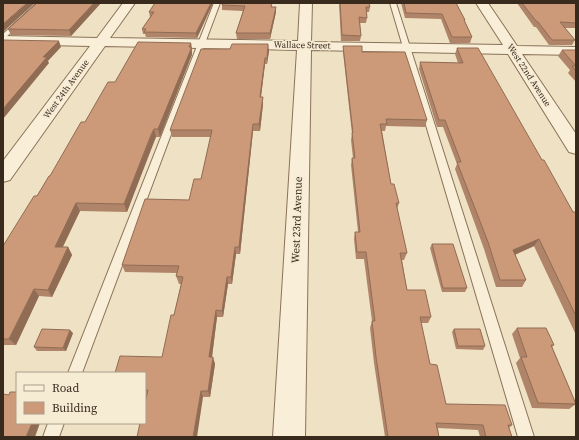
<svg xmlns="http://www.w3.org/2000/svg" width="579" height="440" font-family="'Source Serif 4',serif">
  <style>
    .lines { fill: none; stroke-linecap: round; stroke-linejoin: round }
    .lane-casing { stroke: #89725a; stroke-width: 2 }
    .street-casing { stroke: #89725a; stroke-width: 2 }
    .lane { fill: #f9eed7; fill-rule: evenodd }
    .street { fill: #f9eed7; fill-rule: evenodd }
    .wall { fill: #b08468 }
    .shaded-wall { fill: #906c55 }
    .building { fill: #cd9a79; stroke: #906c55 }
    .labels { text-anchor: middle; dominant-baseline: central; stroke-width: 3.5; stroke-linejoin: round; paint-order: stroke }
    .far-street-label { font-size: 9px; fill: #392a1e; stroke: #f6ebd3 }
    .street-label { font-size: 11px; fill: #392a1e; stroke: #f6ebd3 }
  </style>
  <rect width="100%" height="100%" fill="#efe1c3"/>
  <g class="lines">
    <defs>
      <path id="lane" d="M37,3h6l-40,37v-6z
        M214,3h6l-138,370h-14z
        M390,3h6l138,434h-16z
        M48,423h16l-5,14h-16z"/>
      <path id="street" d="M123,3h12l-25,35 188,3 2,-38h12l-1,39 192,3 -27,-42h12l29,43 59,1v8l-54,-1 54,80v20l-7,-2 -61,-98 -197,-4 -6,387h-32l24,-387 -192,-4 -95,134 -7,2v-21l87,-115 -87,-2v-8l94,2z"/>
    </defs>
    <!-- lane casing -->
    <use href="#lane" class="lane-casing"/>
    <!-- street casing -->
    <use href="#street" class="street-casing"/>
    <!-- lane -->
    <use href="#lane" class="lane"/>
    <!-- street -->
    <use href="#street" class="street"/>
  </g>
  <!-- wall -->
  <path class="wall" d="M37,3h64l-30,33 -60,-1 -3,-6z
    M155,3h58l-16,35 -51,-1 -1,-3h-2l-1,-5 8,-12 -1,-5z
    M339,3h30l1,4 -1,5h-3l1,6 -1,5h-6l1,13 -1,5h-19z
    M401,3h55l9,17v2l7,15 -2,6h-20l-9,-24 -36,-1z
    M517,3h57l2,1v24h-11l10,12 -3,5h-23l-13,-18h-2z
    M222,5l54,2v5l-6,27h-33l-1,-6 7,-22 -21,-1z
    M191,43l1,6v6l-32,82h-4l-3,5 -26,70 -47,-1 -17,36h5l4,8 -20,42 -13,-1 -23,49h-12l-1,1v-100l47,-70 35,-54z
    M343,46l19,6 65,68 -2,7 -39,-1 -1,5h-3l9,53 8,19 -2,6 10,44 -3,7h-2l5,30 24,27 -3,6h-7l9,41 16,40 66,21 -3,3 3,9h-32l-2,-7 -40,-2 1,9h-54l-11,-74 -4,-35 2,-7 -8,-62h-8l-2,-20 1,-7h3l-7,-67 1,-7h1l-2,-18 1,-6 -9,-82z
    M457,48l85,112 31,52 3,1v122l-42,-89 -19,9 11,25 -4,7h-26l-12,-38 -29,-80 2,-5 -14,-37h-6l-18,-58 1,-7 38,1 -3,-9z
    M562,50h14v32l-8,-9 2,-3 -12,-14z
    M269,51l-2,13h-2l-4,33 2,7 -3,27h-7l-13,123h-4l-4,30h-4l-5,33h-6l-5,40 3,7 -5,33 -65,-1v-23l17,-16 12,-42 7,-31h-2l-3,-8 1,-3 -52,-1 -3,-7 67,-65 12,-21 10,-42h-39l-2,-7z
    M432,244l35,44 -2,4h-23l-12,-44z
    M517,328l37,17 -2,2 24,57 -7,5 -37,-1 -16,-45 4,-5 -8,-24z
    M454,329l31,17 -2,4 -27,-1 -4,-17z
    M73,333l-7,18h-29l-3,-4z"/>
  <!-- shaded-wall -->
  <path class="shaded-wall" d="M27,3h8l-32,29v-8z
    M94,3h7l-30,33 -2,-6z
    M211,3h2l-16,35 -1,-5z
    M276,7v5l-6,27v-6z
    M59,41l2,6 -13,14 1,2 -46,56v-10l40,-52z
    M191,43l1,11 -32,83 -2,-8z
    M268,44l1,7 -2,13v-6z
    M265,58v6l-5,40v-7z
    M263,97v7l-3,27 -1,-7z
    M253,124v7l-13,123 -1,-7z
    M154,129l2,8 -29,75 -3,-8z
    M76,203l4,8 -21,43 -4,-7z
    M539,239l-5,7 -25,11 4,-7z
    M68,247l4,8 -20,42 -4,-7z
    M235,247l1,7 -4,30 -1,-7z
    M227,277l1,7 -5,33 -1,-6z
    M34,289l5,7 -23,49 -7,-6z
    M216,310l1,7 -6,47 -2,-7z
    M70,330l3,3 -7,18 -3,-3z
    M213,357l2,7 -5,33 -2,-6z
    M201,391l2,6 -6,40h-4z
    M32,423h8l-5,14h-9z"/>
  <!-- building -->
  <path class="building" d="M3,3h24l-24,21z
    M37,3h57l-25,27 -61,-1z
    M155,3h56l-15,30 -52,-1 2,-3h-4l12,-17h-5z
    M223,3h49l-1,4h5l-6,26h-34l9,-27 -23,-1z
    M340,3h29l1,4h-4l1,11 -8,-1 2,19 -19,-1z
    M404,3h52l9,17h-1l8,17h-20l-10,-23 -36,-1z
    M522,3h52l2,1v19l-16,-1 15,18h-23l-14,-18 -2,-1z
    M3,40l56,1 -16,16h4l-44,52z
    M138,42l53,1 -2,4h2v2l-33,80h-4l-3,6 -27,69 -48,-1 -21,44h13l-20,43 -14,-1 -25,50h-6v-93l31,-50h3l12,-20h1l31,-54h4l23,-40h7z
    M232,44h36l-1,14h-2l-5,39h3l-4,27h-6l-14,123h-4l-4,30h-4l-5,34 -6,-1 -7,47h4l-5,34h-7l-8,46h-56l3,-14h5v-20l3,-13h-3v-17h-30l5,-17 42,1 9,-42h3l9,-38 -7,-1 3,-10 -57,-1 23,-66 44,1 5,-21h7l11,-49h-42l31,-81h29z
    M343,46h19v6h43l22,68 -41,-1 1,5h-7l11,60h3l5,19h-3l11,50h-7l7,37h18l6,27h-11l10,47 7,1 9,39 59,1 7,20h-4l4,12h-26l-3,-12 -47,-2 3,14h-51l-12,-80 -4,-36h3l-9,-69h-9l-2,-20h5l-8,-74h3l-3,-25h1z
    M457,48h21l64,112h2l29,52h2l1,1v103l-37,-77 -26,11 13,30h-26l-12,-38 -31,-80h4l-16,-42h-6l-19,-58 43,1z
    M562,50h14v21l-4,-5h4z
    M432,244h21l14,44h-24z
    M517,328h29l8,17h-3l25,59 -38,-1 -17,-46h6z
    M42,329l28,1 -7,18 -29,-1z
    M454,329h26l5,17h-27z
    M10,392h7v31h15l-6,14h-23v-43l6,1z"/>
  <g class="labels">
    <!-- far-street labels -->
    <g class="far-street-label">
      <text transform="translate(302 45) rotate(1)">Wallace Street</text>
      <text transform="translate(529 75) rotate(57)">West 22nd Avenue</text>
      <text transform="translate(66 89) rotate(-54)">West 24th Avenue</text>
    </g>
    <!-- street labels -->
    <g class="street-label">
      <text transform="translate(297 220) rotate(-88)">West 23rd Avenue</text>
    </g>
  </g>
  <!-- border -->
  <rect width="579" height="440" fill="none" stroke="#392a1e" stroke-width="8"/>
  <!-- legend -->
  <rect x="16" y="372" width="130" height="52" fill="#f6ebd3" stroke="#aa9e8b"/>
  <rect x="24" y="385" width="20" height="6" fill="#f9eed7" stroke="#aa9e8b"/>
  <text x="52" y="392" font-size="12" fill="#392a1e">Road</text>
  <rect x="24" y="402" width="20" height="12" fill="#cd9a79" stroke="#aa9e8b"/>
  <text x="52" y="412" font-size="12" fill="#392a1e">Building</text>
</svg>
